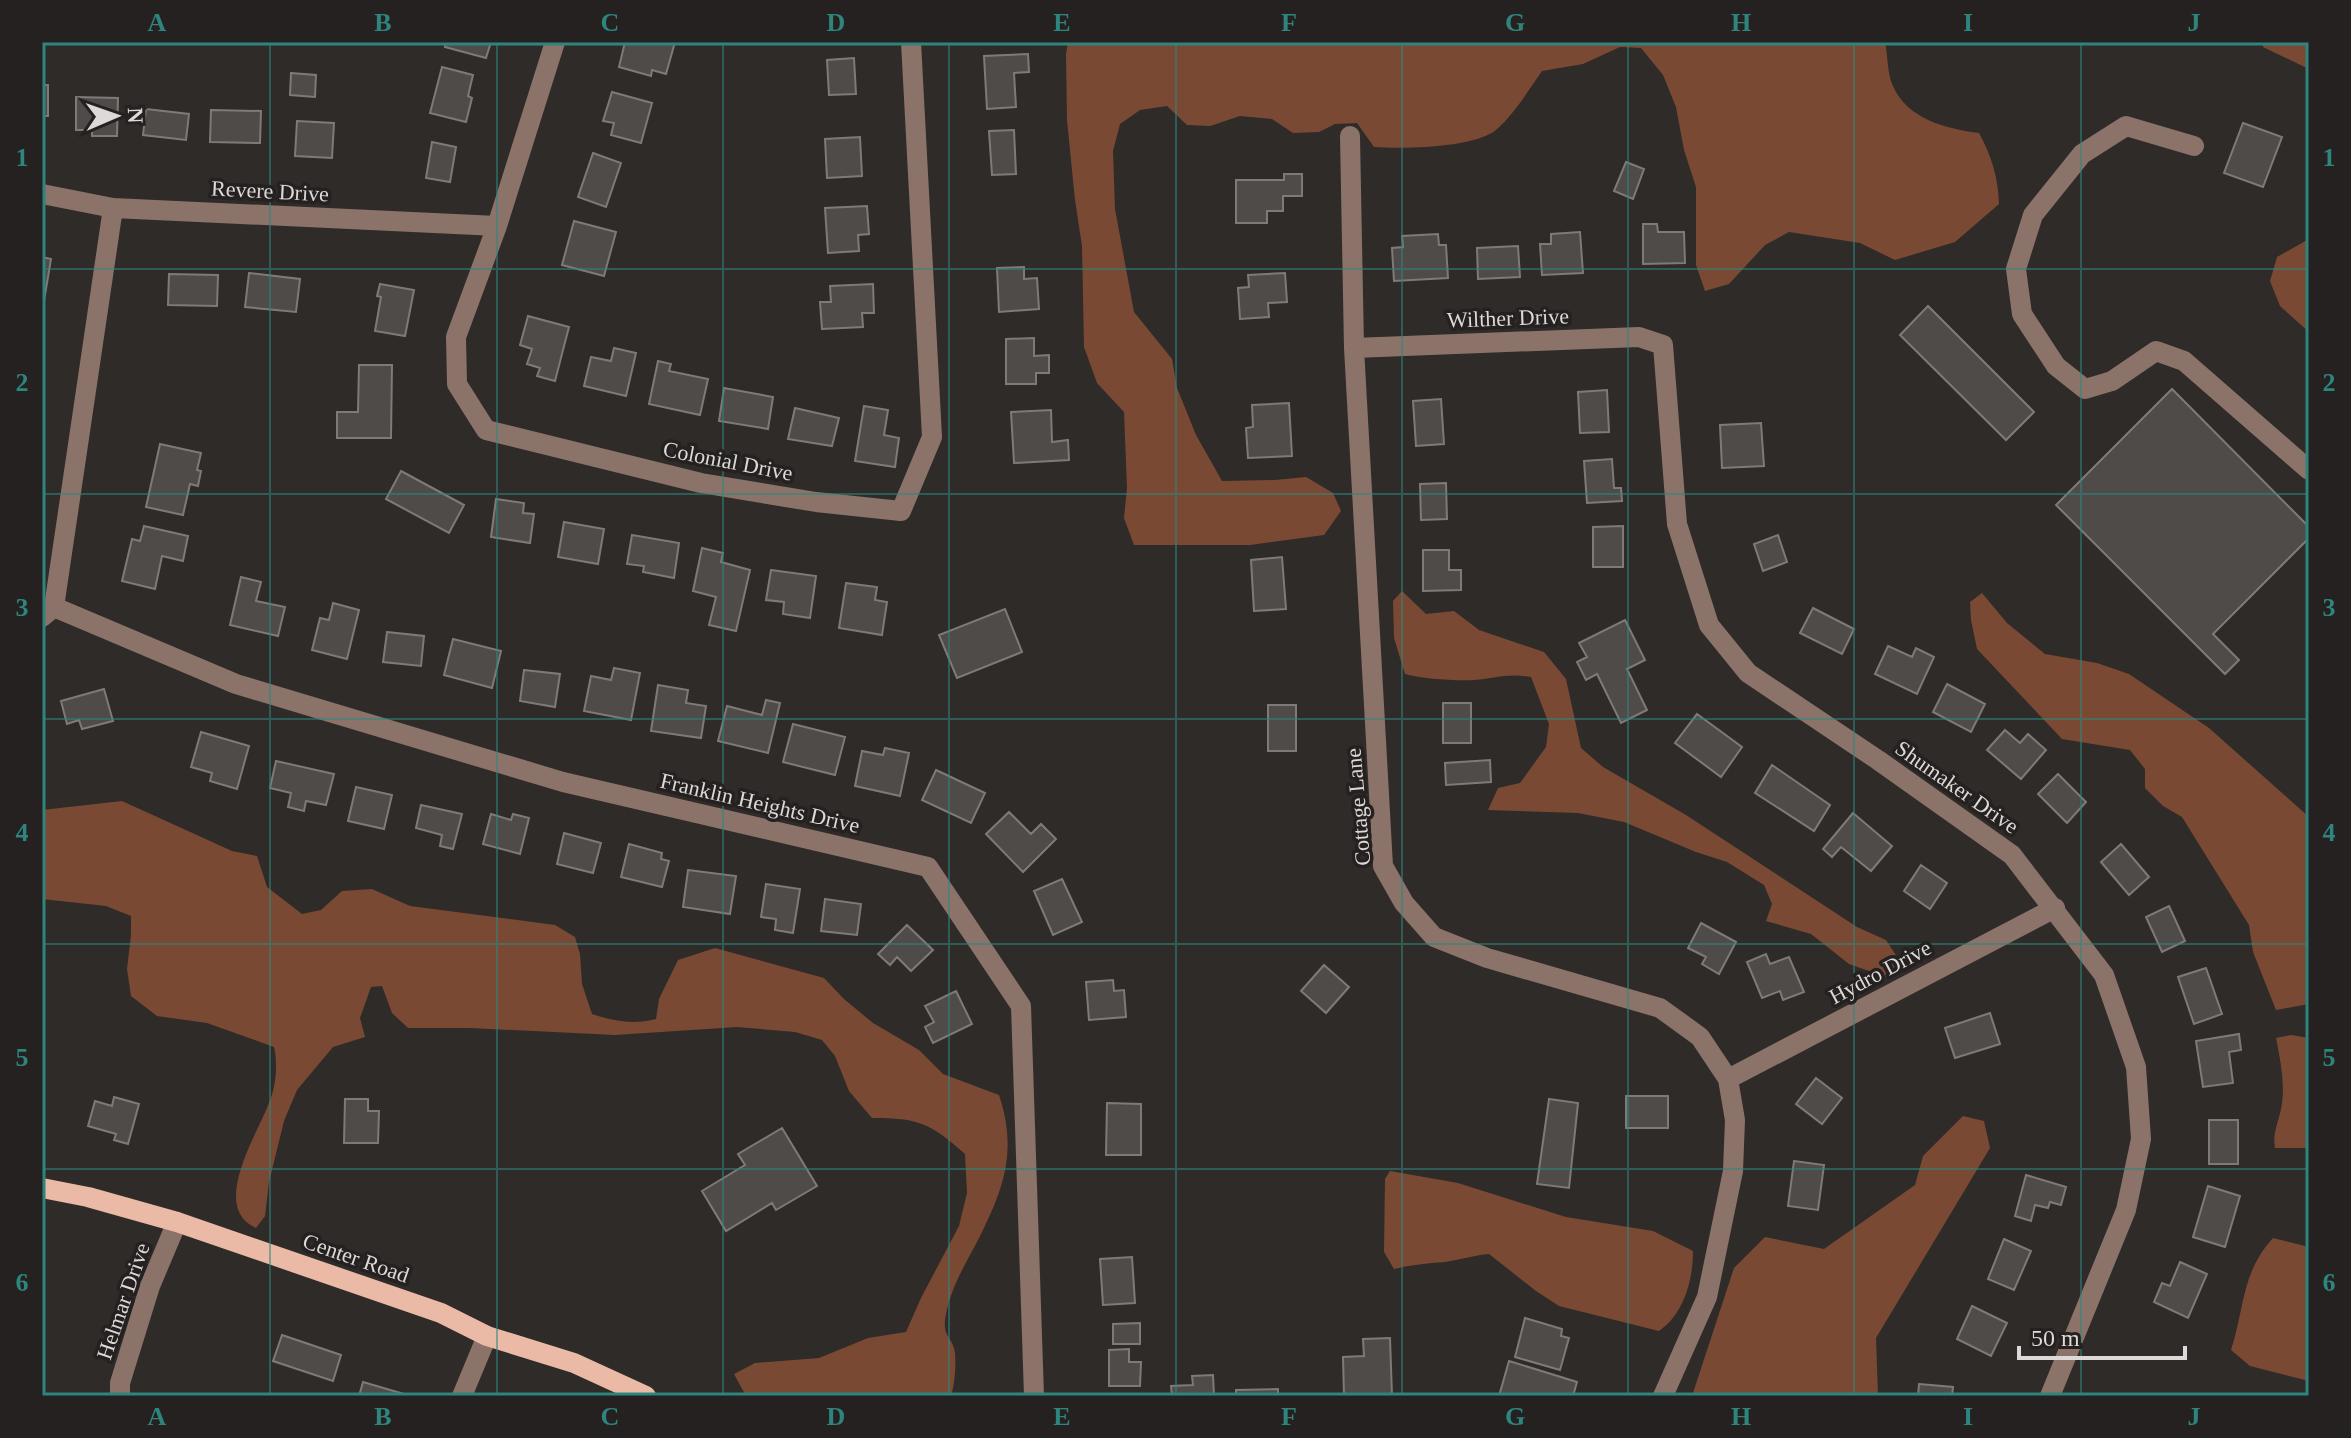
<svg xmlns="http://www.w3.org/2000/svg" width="2351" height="1438" font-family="'Times New Roman',serif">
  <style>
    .forest { fill: #7a4934 }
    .building { fill: #4f4b49; stroke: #7f7a78; stroke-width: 2 }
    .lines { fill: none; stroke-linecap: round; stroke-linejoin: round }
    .minor { stroke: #8b7369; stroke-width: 20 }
    .major { stroke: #ebbaa6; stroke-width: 20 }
    .grid { fill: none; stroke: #2e857e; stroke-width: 2; stroke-opacity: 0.55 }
    .labels { text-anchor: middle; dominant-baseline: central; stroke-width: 7; stroke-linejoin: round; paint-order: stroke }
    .street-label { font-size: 22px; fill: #dcd9d8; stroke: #252120 }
    .neatline { fill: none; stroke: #2e857e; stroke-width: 3 }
    .grid-label { font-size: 26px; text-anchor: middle; font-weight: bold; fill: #2e857e }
  </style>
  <rect width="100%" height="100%" fill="#2f2b29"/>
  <!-- forest -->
  <path class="forest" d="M1068,42h817c3,13 2,32 8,44 14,33 54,43 86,47 13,24 19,44 20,71l-44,38 -60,18 -35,-17 -71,-11 -24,13 -36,39 -24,7 -9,-26v-78l-12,-37 -8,-43 -13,-32 -22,-27 -21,-1 -37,17 -41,7c-14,20 -27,42 -46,59 -22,18 -93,19 -122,17l-17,-24 -22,1 -16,8 -26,1 -21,-14 -32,-3 -30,10 -23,-1 -20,-19 -27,4 -20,14 -7,27 2,58 19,103 38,47 5,29 19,47 26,46 53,-1 31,-3 27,16 8,18 -17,24 -74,10h-116l-10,-27 3,-30 -3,-76 -27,-29 -13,-36 -2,-101 -7,-46 -8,-80 -1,-66z
    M2262,42h47v27l-46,-22z
    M2309,239v93l-29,-26 -10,-25 7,-24z
    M1402,591l24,23 28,-3 25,19 65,22 22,27 15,69 22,19 83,48 171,112 29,13 15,23 -15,14 -37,-13 -38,-30 -45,-13 6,-17 -8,-19 -37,-23 -31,-10 -72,-30 -46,-9 -90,-3 10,-22 22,-5 26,-36 3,-23 -18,-47c-24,-4 -34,1 -57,3 -19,1 -51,-1 -69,-6l-11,-36 -1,-37z
    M1982,593l25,30 38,31 52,9 32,11 80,54 100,89v187l-33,6 -23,-58 -4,-27 -67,-108 -19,-11 -18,-18v-19l-15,-19 -68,-11 -85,-90 -6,-29 -1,-18z
    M122,801l110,50 25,5 10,31 35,27 19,-4 21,-19 30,-2 38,17 145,19 20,12 5,17 2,30 10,30c22,7 41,11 64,5l3,-20 19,-39 37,-12 109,30 20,21 29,24 46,27 24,24 56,21c18,54 6,91 -19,141 -13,26 -28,48 -34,78 -5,24 7,22 9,39 1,14 0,30 -4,43h-205l-12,-22 21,-11 64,-5 49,-20 38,-6 15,-34 38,-72 8,-33 -2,-39c-35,-31 -46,-36 -93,-36l-23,-27 -14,-35 -13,-16 -27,-8 -58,-5 -122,8 -145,-7h-62l-16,-15 -10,-27 -11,1 -11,31 5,19 -32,10 -36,43 -13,31 -15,61 -4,34 -9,12c-47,-20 2,-95 13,-125 7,-16 9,-39 5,-56l-67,-24 -50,-7 -26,-20 -4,-27 4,-34v-19l-25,-10 -64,-7v-89z
    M2291,1035l18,3v110h-34c-3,-17 5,-28 7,-45 3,-20 -2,-45 -6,-65z
    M1963,1116l21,5 6,27 -114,190 2,58h-186l42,-128 31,-31 59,12 91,-64 8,-29z
    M1390,1171l68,12 108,34 87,14 40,20c0,29 -9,63 -34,80l-100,-25 -23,-15 -47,-37c-15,1 -29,6 -44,8 -18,1 -34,3 -51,7l-10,-17 1,-73z
    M2273,1238l32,8 4,6v129l-59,-15 -19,-16c14,-43 10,-77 42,-112z"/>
  <!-- building -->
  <path class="building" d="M446,42h45l-5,16 -41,-11z
    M625,42h50l-9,32 -14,-4 -1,6 -32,-9z
    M1028,54l1,18 -15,1 2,34 -29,2 -3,-53z
    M854,58l2,36 -27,1 -2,-35z
    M442,67l31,8 -5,21 4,2 -6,24 -36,-9z
    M291,73l25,2 -1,22 -25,-2z
    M42,85h6v31h-6z
    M612,92l40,11 -11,40 -30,-8 3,-12 -11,-2z
    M76,97l42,1 -1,38h-25v-6h-16z
    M146,109l43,5 -3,26 -43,-5z
    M211,110l50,1 -1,32 -50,-1z
    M297,121l37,2 -2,35 -37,-2z
    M2243,123l39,14 -19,50 -39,-14z
    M1014,130l2,44 -24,1 -3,-44z
    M860,137l2,39 -35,2 -2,-39z
    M432,142l24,5 -6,35 -24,-4z
    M593,153l28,10 -15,44 -28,-10z
    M1626,162l18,7 -11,30 -19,-8z
    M1284,174h18v22h-19v15h-16v12h-31v-43h48z
    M867,206l2,28 -11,1 1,16 -31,2 -3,-45z
    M574,221l42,11 -12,44 -42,-11z
    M1643,224h14l1,8h26l1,31 -42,1z
    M1580,232l3,41 -41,2 -2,-31h11v-10z
    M1438,234l1,11h7l2,33 -54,3 -2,-33 11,-1 -1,-11z
    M1518,246l2,31 -42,2 -1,-31z
    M42,257l9,2 -8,48 -1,-1z
    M1024,267v12l13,-1 2,31 -40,3 -2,-44z
    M249,273l51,6 -4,33 -51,-5z
    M1285,273l2,29 -19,1 1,14 -29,2 -2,-31 11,-1 -1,-12z
    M169,274l49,1 -1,31 -49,-1z
    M380,284l34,6 -9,46 -30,-5 6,-34 -4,-1z
    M873,284l1,29h-12l1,14 -41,2 -2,-27h11l-1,-16z
    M1928,306l106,106 -28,28 -106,-105z
    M528,316l41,11 -14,54 -18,-5 3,-8 -13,-4 5,-15 -12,-4z
    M1034,338v18l15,-1v18h-13v11h-30v-45z
    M614,348l22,5 -10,43 -42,-10 7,-29 20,4z
    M658,361l13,3 -2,7 39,8 -8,36 -51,-11z
    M359,365h33l-1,73h-54v-26h21z
    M724,388l49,9 -5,32 -49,-8z
    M2172,389l137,138v11l-96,96 26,26 -14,14 -169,-169z
    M1607,390l2,42 -29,1 -2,-41z
    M1441,399l3,45 -28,2 -3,-45z
    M1289,403l3,53 -44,2 -2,-30 7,-1 -1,-22z
    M864,406l24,4 -4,25 15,3 -4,29 -40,-6z
    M795,408l44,10 -7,28 -44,-7z
    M1051,410l1,32 16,-2 1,20 -55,3 -3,-51z
    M1761,423l3,43 -42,2 -2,-43z
    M160,444l41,9 -4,17 4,1 -3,15 -8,-2 -7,31 -37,-8z
    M1612,459l2,29h7l1,13 -35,2 -3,-42z
    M401,471l63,34 -15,28 -63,-34z
    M1446,483l1,36 -26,1 -1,-36z
    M496,499l28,4 -1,10 11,1 -4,29 -39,-6z
    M564,522l40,7 -6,35 -40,-7z
    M144,526l44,10 -5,25 -21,-5 -7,33 -33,-8 10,-42 8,2z
    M1623,526v41h-30v-40z
    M632,535l47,8 -5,35 -31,-6 1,-6 -17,-2z
    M1778,535l9,27 -24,9 -9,-27z
    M702,548l21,5 -2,9 29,8 -14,61 -27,-6 7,-28 -23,-6z
    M1423,550h26v20h12v20l-38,1z
    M1282,557l4,52 -32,2 -3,-51z
    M771,570l45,6 -6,42 -27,-4 1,-12 -18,-2z
    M241,577l20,5 -5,19 29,6 -7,29 -48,-11z
    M846,583l31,4 -2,13 12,2 -5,33 -43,-7z
    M333,603l26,7 -12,49 -35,-9 8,-32 9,2z
    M1813,608l41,21 -12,25 -42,-21z
    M1005,609l17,43 -65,26 -18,-43z
    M1625,620l20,40 -18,9 20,41 -26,13 -24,-49 -11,6 -9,-18 10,-5 -8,-14z
    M387,632l37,4 -3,30 -38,-4z
    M453,639l48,12 -9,37 -48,-13z
    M1888,646l24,11 4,-9 18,9 -17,37 -42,-20z
    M614,668l26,5 -9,47 -47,-9 7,-35 20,4z
    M524,670l36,4 -5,33 -35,-6z
    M1947,684l38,20 -14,28 -38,-20z
    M658,685l30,5 -2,13 20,3 -5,32 -50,-7z
    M104,689l9,32 -31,8 -3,-9 -12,4 -6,-23z
    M766,700l14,3 -12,50 -50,-12 9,-35 35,9z
    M1443,703h28v40h-28z
    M1268,705h28v46h-28z
    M1697,714l45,33 -21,30 -46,-34z
    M793,724l52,13 -10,38 -52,-13z
    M2005,730l15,13 8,-9 18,16 -25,29 -34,-29z
    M201,732l48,14 -12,43 -27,-8 2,-8 -21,-6z
    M885,748l24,5 -9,43 -45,-10 7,-35 21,4z
    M1490,760l1,22 -45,3 -1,-22z
    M276,761l58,13 -8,31 -20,-4 -2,10 -16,-4 3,-14 -21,-5z
    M1772,765l58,40 -16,26 -59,-38z
    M936,770l49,23 -14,30 -49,-23z
    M2058,774l28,28 -19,21 -29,-29z
    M356,787l36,8 -8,34 -36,-8z
    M421,805l41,9 -9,35 -13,-3 2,-11 -26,-7z
    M1009,812l22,22 10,-10 15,15 -33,33 -37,-38z
    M1853,813l39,33 -21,25 -30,-24 -9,10 -9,-8z
    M491,814l20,6 2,-6 16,4 -9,36 -37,-10z
    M564,833l37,10 -8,30 -36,-9z
    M629,844l33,9 -1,6 8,2 -7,26 -41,-10z
    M2121,844l28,33 -20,18 -28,-33z
    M1921,865l26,18 -17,26 -26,-18z
    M688,870l48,6 -6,38 -47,-7z
    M1062,879l20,43 -29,13 -19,-44z
    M766,884l34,5 -7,44 -18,-3 1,-11 -15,-2z
    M825,899l36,5 -4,31 -36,-4z
    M2169,906l16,35 -23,11 -16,-35z
    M1701,923l35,19 -17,32 -17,-10 4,-7 -18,-9z
    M907,925l26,25 -22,21 -14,-14 -7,8 -12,-11z
    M1766,954l4,10 19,-7 15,35 -21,8 -3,-9 -18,7 -15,-36z
    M1324,965l25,22 -23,26 -25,-22z
    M2206,968l16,46 -28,10 -16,-47z
    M1113,980l1,11 10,-1 2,27 -37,3 -3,-38z
    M956,991l16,33 -39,19 -8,-16 9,-5 -9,-16z
    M1990,1013l10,31 -45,14 -10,-30z
    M2239,1034l2,16 -12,2 4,31 -30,4 -7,-46z
    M1816,1078l26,20 -20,26 -26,-20z
    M1626,1096h42v32h-42z
    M114,1097l25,7 -11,40 -14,-4 2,-6 -28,-8 7,-25 17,5z
    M345,1099h23v12h11l-1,32h-34z
    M1549,1099l29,4 -9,85 -32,-4z
    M1107,1103l34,1v51h-35z
    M2209,1120h29v44h-29z
    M782,1128l35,58 -41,24 -4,-7 -46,28 -24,-40 43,-26 -7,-11z
    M1794,1161l30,4 -6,45 -30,-4z
    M2026,1175l40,12 -5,18 -11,-3 -2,6 -13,-3 -4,16 -16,-5z
    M2208,1186l32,10 -15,51 -32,-10z
    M2004,1239l27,12 -17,39 -26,-11z
    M1132,1257l3,46 -32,2 -3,-46z
    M2180,1262l27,12 -19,44 -34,-16 8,-19 8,3z
    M1972,1306l35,17 -16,33 -34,-17z
    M1525,1318l37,11 -1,7 8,2 -9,32 -45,-13z
    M1140,1323v21h-27v-20z
    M282,1335l59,20 -8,26 -60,-20z
    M1390,1338l2,58h-48l-1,-39 21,-1 -1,-17z
    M1129,1349v13h12l-1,24h-31v-36z
    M1509,1361l68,21 -4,14h-74z
    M1213,1375l1,21h-42l-1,-10 22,-1 -1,-9z
    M363,1382l41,12v2h-45z
    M1919,1384l34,3 -1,9h-34z
    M1278,1389v7h-42v-6z"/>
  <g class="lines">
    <!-- minor -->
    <path class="minor" d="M555,42l-58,184 -41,111 1,47 29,46 215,53 115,19 85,9 31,-74 -21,-395
      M1350,136l4,212 29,518 21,37 30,34 53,21 173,50 40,29 28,42 7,41 -2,51 -26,126 -44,99
      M2194,146l-68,-20 -44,28 -49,61 -17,54 6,45 34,52 29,23 27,-8 44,-30 28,10 125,109
      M42,194l71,14 384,18
      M1354,348l285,-11 24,8 14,179 32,101 39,48 130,87 134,95 92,120 32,92 5,72 -15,71 -76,186
      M54,607l182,77 327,98 365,85 93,139 13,390
      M42,617l12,-10 59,-399
      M1728,1079l327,-171
      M120,1396v-13l30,-97 27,-64
      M462,1396l25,-60"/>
    <!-- major -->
    <path class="major" d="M42,1188l46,9 89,25 264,91 46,23 87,27 72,33"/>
  </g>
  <!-- grid -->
  <path class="grid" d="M270,42v1354M497,42v1354M723,42v1354M949,42v1354M1176,42v1354M1402,42v1354M1628,42v1354M1854,42v1354M2081,42v1354M42,269h2267M42,494h2267M42,719h2267M42,944h2267M42,1169h2267"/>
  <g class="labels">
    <!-- street labels -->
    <g class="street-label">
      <text transform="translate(270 191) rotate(3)">Revere Drive</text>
      <text transform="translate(1508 318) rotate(-2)">Wilther Drive</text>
      <text transform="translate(728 461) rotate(11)">Colonial Drive</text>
      <text transform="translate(1957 787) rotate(35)">Shumaker Drive</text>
      <text transform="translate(760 803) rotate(13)">Franklin Heights Drive</text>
      <text transform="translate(1358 807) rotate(-95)">Cottage Lane</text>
      <text transform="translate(1880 972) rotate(-28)">Hydro Drive</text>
      <text transform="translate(356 1258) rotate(19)">Center Road</text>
      <text transform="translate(123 1301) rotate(-71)">Helmar Drive</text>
    </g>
  </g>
  <!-- border -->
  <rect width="2351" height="1438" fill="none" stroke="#252120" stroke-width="88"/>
  <!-- north arrow -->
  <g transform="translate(116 116) rotate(88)" stroke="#252120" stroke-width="6" paint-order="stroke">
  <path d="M0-6L14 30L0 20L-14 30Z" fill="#dcd9d8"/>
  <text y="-12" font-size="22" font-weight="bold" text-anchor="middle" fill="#dcd9d8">N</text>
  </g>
  <!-- scale -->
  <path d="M2019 1346v12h166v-12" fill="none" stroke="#dcd9d8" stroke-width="4"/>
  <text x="2031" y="1346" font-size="24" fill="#dcd9d8" stroke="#252120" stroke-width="6" paint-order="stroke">50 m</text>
  <rect x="44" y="44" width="2263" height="1350" class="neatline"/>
  <g class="grid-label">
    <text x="157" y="31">A</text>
    <text x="383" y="31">B</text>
    <text x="610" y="31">C</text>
    <text x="836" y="31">D</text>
    <text x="1062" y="31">E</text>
    <text x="1289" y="31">F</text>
    <text x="1515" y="31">G</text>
    <text x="1741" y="31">H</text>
    <text x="1968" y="31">I</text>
    <text x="2194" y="31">J</text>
    <text x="22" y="166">1</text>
    <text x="2329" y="166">1</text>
    <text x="22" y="391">2</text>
    <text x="2329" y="391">2</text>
    <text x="22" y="616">3</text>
    <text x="2329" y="616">3</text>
    <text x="22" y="841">4</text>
    <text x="2329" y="841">4</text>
    <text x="22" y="1066">5</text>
    <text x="2329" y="1066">5</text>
    <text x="22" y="1291">6</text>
    <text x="2329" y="1291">6</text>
    <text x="157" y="1425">A</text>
    <text x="383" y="1425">B</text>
    <text x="610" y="1425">C</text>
    <text x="836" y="1425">D</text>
    <text x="1062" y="1425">E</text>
    <text x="1289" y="1425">F</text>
    <text x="1515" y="1425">G</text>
    <text x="1741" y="1425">H</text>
    <text x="1968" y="1425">I</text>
    <text x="2194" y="1425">J</text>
  </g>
</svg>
